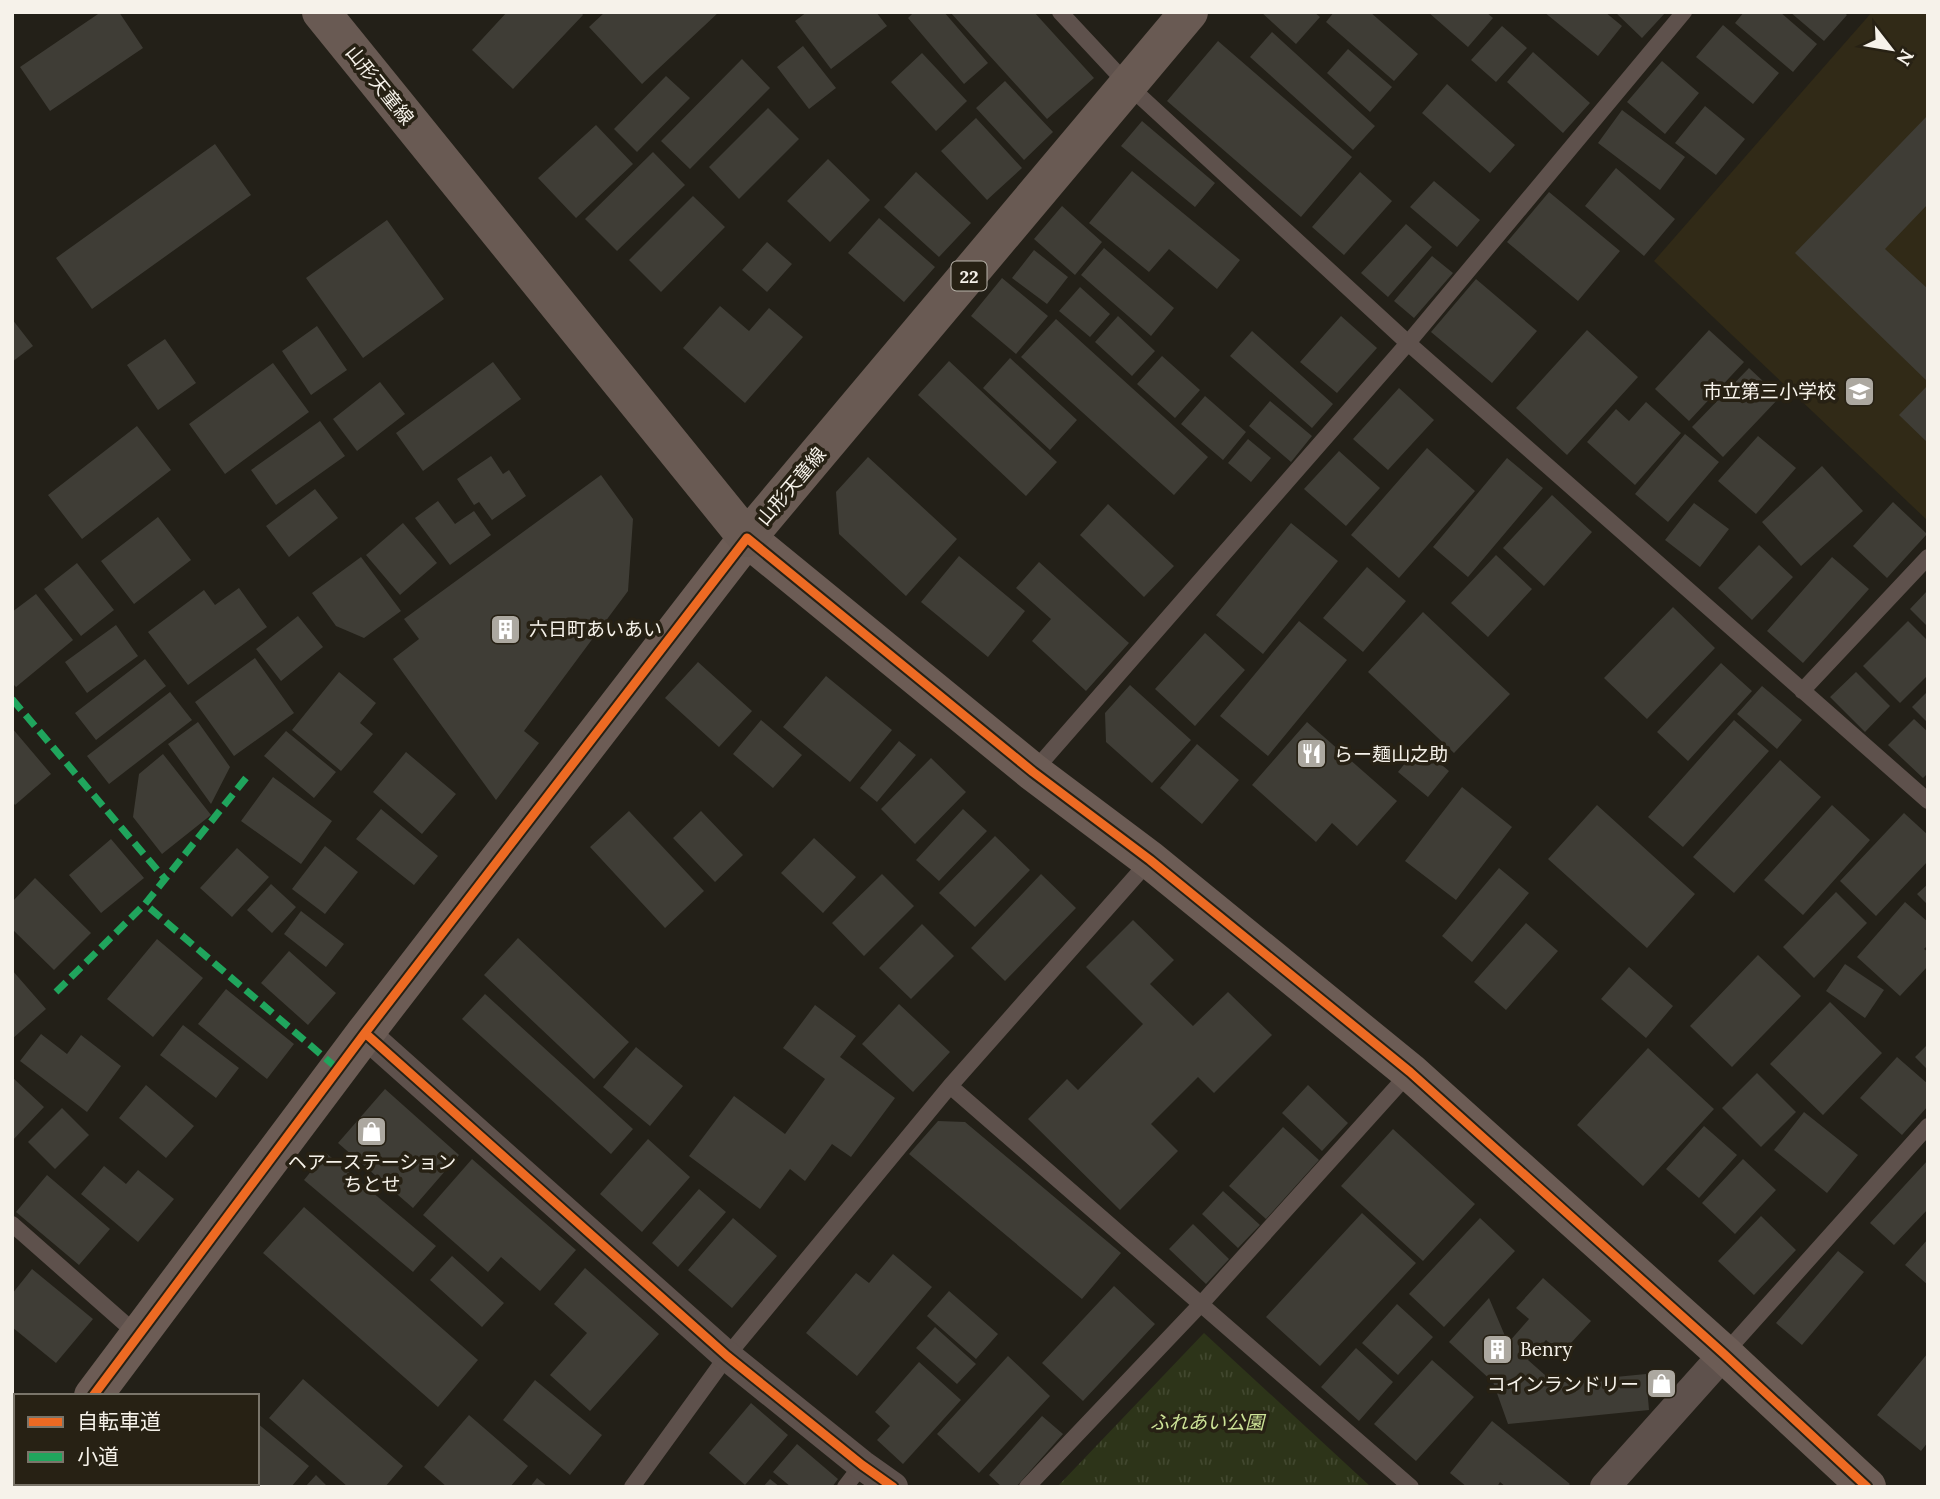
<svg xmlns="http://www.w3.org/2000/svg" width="1940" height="1499" font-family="Lora,'Noto Sans JP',serif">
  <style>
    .built { fill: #312a17 }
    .park { fill: url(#park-tufts) }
    .building { fill: #3f3d36 }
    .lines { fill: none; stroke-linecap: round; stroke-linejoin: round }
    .lane { stroke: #5e514c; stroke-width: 16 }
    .street { stroke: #5e514c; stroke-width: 30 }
    .secondary { stroke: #6c5c55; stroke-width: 38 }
    .primary { stroke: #695a53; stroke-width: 38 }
    .quiet { stroke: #20a55d; stroke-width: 7; stroke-dasharray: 14 7; stroke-linecap: butt }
    .cycleway-casing { stroke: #272114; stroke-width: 13 }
    .cycleway { stroke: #ed6a23; stroke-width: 9 }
    .labels { text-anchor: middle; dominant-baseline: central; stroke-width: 7; stroke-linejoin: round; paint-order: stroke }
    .shield { fill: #272114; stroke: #b8b3aa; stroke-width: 2 }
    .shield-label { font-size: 18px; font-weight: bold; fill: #f6f2ea }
    .street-label { font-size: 19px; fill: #f6f2ea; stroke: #272114 }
    .poi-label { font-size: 19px; fill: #f6f2ea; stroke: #272114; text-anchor: start }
    .park-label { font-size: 19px; font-style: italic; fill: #cde397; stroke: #272114 }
  </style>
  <defs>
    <pattern id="park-tufts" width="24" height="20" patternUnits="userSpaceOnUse" patternTransform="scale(1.75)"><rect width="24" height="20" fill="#2d3419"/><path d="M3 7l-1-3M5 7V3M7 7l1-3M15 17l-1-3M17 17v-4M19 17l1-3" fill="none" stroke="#42482f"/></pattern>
  </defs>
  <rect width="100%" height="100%" fill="#232018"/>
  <!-- built -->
  <path class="built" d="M1872,12h56v509l-274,-260z"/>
  <!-- park -->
  <path class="park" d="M1204,1333l167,154h-314z"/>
  <!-- building -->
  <path class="building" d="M101,12h18l24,36 -93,63 -30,-44z
    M507,12h74l2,3 -70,74 -41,-39z
    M605,12h114l-77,72 -53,-57z
    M807,12h69l11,14 -56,43 -36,-48z
    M914,12h30l44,51 -24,21 -56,-66z
    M950,12h84l60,66 -47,41z
    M1261,12h53l6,5 -24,27z
    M1334,12h36l48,42 -24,27 -68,-59z
    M1428,12h58l7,6 -25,29z
    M1544,12h61l17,14 -24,30z
    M1615,12h51l-24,26z
    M1744,12h36l37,32 -24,28 -58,-49z
    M1790,12h54l3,3 -23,26z
    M1723,25l56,48 -26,31 -57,-47z
    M1502,26l25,22 -31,34 -25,-22z
    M1272,32l103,94 -22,24 -103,-93z
    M1218,41l134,116 -51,60 -134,-116z
    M803,46l33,42 -27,21 -32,-42z
    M1348,49l44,38 -22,25 -43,-39z
    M1533,52l57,51 -27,30 -56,-51z
    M922,53l45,48 -31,30 -45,-49z
    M742,59l28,29 -80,81 -29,-28z
    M1662,61l37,32 -34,41 -38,-32z
    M666,76l24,22 -53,54 -23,-23z
    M1005,81l48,51 -29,28 -48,-52z
    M1447,84l68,61 -25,28 -68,-60z
    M1705,106l40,33 -29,36 -41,-32z
    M768,108l31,31 -60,60 -30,-32z
    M1622,110l63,47 -25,33 -62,-47z
    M1928,115v89l-43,45 43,40v93l-133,-129z
    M976,118l46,50 -35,32 -46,-49z
    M1142,121l73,62 -20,24 -74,-61z
    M596,125l37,39 -57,54 -38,-40z
    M215,144l36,51 -159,114 -36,-51z
    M653,152l32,33 -68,66 -32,-32z
    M828,159l42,41 -40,42 -43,-41z
    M1616,168l59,51 -31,37 -59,-50z
    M1132,171l108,89 -23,29 -48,-40 -20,23 -60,-49z
    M916,172l55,51 -32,34 -55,-50z
    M1360,172l32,29 -48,54 -32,-28z
    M1434,181l46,39 -23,27 -47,-40z
    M1549,192l71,59 -42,50 -71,-59z
    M693,196l32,31 -64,65 -32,-32z
    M1062,206l40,36 -27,33 -41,-36z
    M879,218l56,49 -31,35 -56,-49z
    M387,220l57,79 -81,59 -57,-80z
    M1406,224l26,23 -44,50 -27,-24z
    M767,242l25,22 -25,28 -25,-22z
    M1104,248l70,60 -23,28 -70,-61z
    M1034,250l34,27 -21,27 -35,-26z
    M1432,256l21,17 -39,45 -20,-17z
    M1002,278l46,38 -32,38 -45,-38z
    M1476,279l61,52 -45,52 -61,-51z
    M1080,287l30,27 -20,23 -31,-26z
    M720,306l29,25 20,-23 34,29 -58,66 -62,-55z
    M1118,316l37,35 -23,25 -37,-34z
    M1341,316l36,32 -40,45 -37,-31z
    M12,319l21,27 -21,16z
    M1056,319l152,138 -34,38 -153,-138z
    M317,326l30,44 -36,25 -29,-44z
    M1587,330l51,47 -71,78 -51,-47z
    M1709,330l35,32 -55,59 -34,-32z
    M1252,331l81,73 -21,24 -82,-72z
    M165,339l31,44 -38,27 -31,-45z
    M1162,356l38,34 -25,28 -38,-34z
    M1010,358l67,62 -27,30 -67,-62z
    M949,361l108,101 -31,34 -108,-101z
    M493,362l28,37 -98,72 -27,-38z
    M273,363l36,49 -84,62 -36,-50z
    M1749,368l31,29 -57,60 -31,-30z
    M380,382l25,32 -48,37 -24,-32z
    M1928,385v58l-29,-28z
    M1399,388l35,32 -46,50 -35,-31z
    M1205,396l41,36 -23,28 -42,-36z
    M1270,401l42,35 -21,26 -42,-36z
    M1646,402l35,31 -46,52 -48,-43 29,-33 13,12z
    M320,421l25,35 -69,49 -25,-35z
    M137,426l34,44 -89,69 -34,-44z
    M1685,434l34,28 -51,60 -33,-28z
    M1758,436l38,32 -40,46 -38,-33z
    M1248,439l23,19 -20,24 -23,-19z
    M1427,448l48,43 -76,87 -48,-43z
    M1339,451l41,37 -34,38 -42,-37z
    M491,456l12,18 6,-4 17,26 -34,24 -13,-18 -5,3 -17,-26z
    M868,457l89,82 -51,57 -67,-62 -3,-42z
    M1507,458l36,30 -75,89 -35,-30z
    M1822,466l41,45 -62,55 -39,-44z
    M601,475l32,44 -5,72 -104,140 15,12 -43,57 -103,-141 26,-20 -15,-20z
    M315,489l23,29 -49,39 -23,-31z
    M1552,495l40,37 -48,54 -41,-38z
    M438,501l17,23 19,-13 17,24 -41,30 -35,-47z
    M1893,502l34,32 -40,44 -34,-32z
    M1694,503l35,26 -29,38 -35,-27z
    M1108,504l66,62 -30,31 -64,-62z
    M158,517l33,43 -57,44 -33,-43z
    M403,523l34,40 -37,32 -34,-40z
    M1291,523l47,38 -75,93 -47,-39z
    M1759,545l34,32 -41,43 -34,-32z
    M1496,555l36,34 -44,48 -37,-34z
    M959,556l66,55 -37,46 -67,-55z
    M361,557l40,54 -37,27 -28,-12 -24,-33z
    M1832,557l37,32 -66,74 -36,-32z
    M1039,562l90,81 -43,48 -54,-50 19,-22 -35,-31z
    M77,563l37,47 -33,26 -37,-47z
    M1367,567l39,34 -43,51 -40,-34z
    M239,588l28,39 -79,58 -40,-53 56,-42 11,15z
    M1928,590v37l-18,-18z
    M36,594l37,46 -57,47 -4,-4v-71z
    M1673,607l42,41 -68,71 -43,-41z
    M1423,612l87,82 -56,59 -86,-81z
    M298,616l25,31 -42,34 -25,-32z
    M1299,621l48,39 -79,96 -48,-40z
    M1908,621l20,20v34l-28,28 -37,-37z
    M116,625l22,31 -51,37 -22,-31z
    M1205,633l40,37 -50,56 -40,-37z
    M255,658l39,55 -60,43 -39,-54z
    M145,659l21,27 -70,54 -21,-27z
    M698,662l54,49 -33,36 -54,-49z
    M1721,663l31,28 -64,70 -31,-29z
    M339,672l37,31 -16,20 13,11 -32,37 -49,-41z
    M1856,672l34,34 -25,26 -35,-35z
    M826,676l66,54 -42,52 -67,-55z
    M1130,685l61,55 -39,43 -46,-41 -1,-29z
    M1762,686l40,34 -25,29 -40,-35z
    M1928,691v32l-16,-16z
    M170,692l22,28 -83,64 -22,-28z
    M1914,719l14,13v41l-5,5 -35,-33z
    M761,720l41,35 -29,33 -40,-34z
    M1734,720l35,31 -86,96 -35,-30z
    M198,722l32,45 -19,37 -43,-60z
    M1307,722l90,79 -40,45 -25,-23 -16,19 -64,-57z
    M12,728l39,46 -36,31 -3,-4z
    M286,731l50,41 -22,26 -50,-42z
    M899,741l17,14 -39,47 -17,-14z
    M1197,744l42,36 -37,44 -42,-36z
    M1419,746l30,25 -21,26 -30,-25z
    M406,752l50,42 -34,40 -49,-42z
    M163,754l48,61 -49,39 -29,-37 6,-43z
    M931,758l35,34 -51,52 -34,-35z
    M1780,760l41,37 -87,96 -41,-36z
    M273,777l59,44 -31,43 -60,-43z
    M1462,787l50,40 -56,73 -51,-39z
    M1597,805l98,89 -48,54 -99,-89z
    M1832,805l38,35 -67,75 -39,-35z
    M381,809l57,47 -24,29 -58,-46z
    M963,809l24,22 -48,50 -23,-21z
    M629,811l75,80 -39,37 -75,-81z
    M701,811l42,44 -28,27 -42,-44z
    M1904,813l24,22v26l-52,55 -36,-35z
    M995,836l35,34 -55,57 -36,-34z
    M814,838l42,39 -33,36 -42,-40z
    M111,839l33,39 -43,35 -32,-38z
    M325,846l33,26 -33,42 -33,-25z
    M237,848l32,29 -37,40 -32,-29z
    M1499,868l30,25 -57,69 -30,-26z
    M882,874l32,32 -50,50 -32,-33z
    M1041,874l35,34 -71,73 -34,-33z
    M35,878l56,55 -37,37 -42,-41v-27z
    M271,884l25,23 -24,26 -25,-23z
    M1928,884v21l-11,-11z
    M1836,892l31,31 -53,55 -31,-31z
    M1905,902l23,20v23l-4,4 4,3v14l-28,30 -43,-39z
    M301,911l43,33 -18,23 -42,-33z
    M1133,920l41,40 -24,24 43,42 35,-34 44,43 -58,58 -16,-16 -47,47 27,27 -58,59 -92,-91 39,-40 11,11 65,-66 -57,-57z
    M1526,923l32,28 -52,59 -32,-28z
    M922,924l32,32 -43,43 -32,-31z
    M518,938l111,104 -35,37 -110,-104z
    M157,939l46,39 -50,59 -46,-38z
    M289,951l47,42 -28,32 -47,-42z
    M1758,955l43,41 -69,71 -42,-41z
    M1845,964l39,26 -19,28 -39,-27z
    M1629,967l44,39 -27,32 -45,-39z
    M12,970l34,39 -34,30z
    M226,989l68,55 -27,35 -69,-55z
    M485,994l148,135 -22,25 -149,-135z
    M1830,1002l52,51 -59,62 -53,-51z
    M899,1004l51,48 -37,40 -51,-48z
    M815,1005l41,31 -16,21 55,41 -44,59 -19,-13 -27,37 -15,-12 -30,40 -71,-53 45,-60 51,38 40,-55 -42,-31z
    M183,1025l56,43 -23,30 -56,-43z
    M41,1034l26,20 14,-19 40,31 -34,46 -67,-51z
    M1928,1044v26l-13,-13z
    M636,1047l47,39 -33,40 -47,-39z
    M1648,1048l66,61 -71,77 -66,-61z
    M1897,1057l31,27v22l-26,29 -42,-37z
    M1757,1073l39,39 -35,35 -39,-39z
    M12,1077l32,30 -32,34z
    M146,1085l48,41 -28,32 -47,-40z
    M1308,1085l40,38 -26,28 -40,-38z
    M385,1089l74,66 -46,53 -75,-65z
    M62,1108l27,27 -34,34 -27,-27z
    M1804,1112l54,43 -31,38 -53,-43z
    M938,1121l27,1 156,131 -39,46 -173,-145z
    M1704,1126l33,29 -38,43 -33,-29z
    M1283,1127l36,33 -53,59 -37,-33z
    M1393,1129l82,75 -52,57 -82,-75z
    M648,1139l42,38 -48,55 -42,-38z
    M326,1153l110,93 -23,26 -109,-92z
    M472,1159l104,91 -36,41 -39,-34 -13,15 -65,-57z
    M1743,1159l33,31 -41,44 -33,-31z
    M1928,1160v49l-34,36 -24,-22z
    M104,1166l22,18 12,-14 36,29 -36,43 -57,-48z
    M47,1175l63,54 -31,36 -63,-53z
    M699,1189l27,23 -48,55 -26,-24z
    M1223,1191l37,34 -22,23 -36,-34z
    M304,1207l174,153 -40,47 -175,-154z
    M1362,1213l54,50 -96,103 -54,-49z
    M1761,1216l35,34 -42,45 -36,-34z
    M733,1218l44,38 -45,52 -44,-38z
    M1480,1218l35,33 -71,76 -35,-33z
    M1193,1224l36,35 -23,25 -37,-35z
    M1928,1239v46l-23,-20z
    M1838,1251l26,21 -62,73 -26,-22z
    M893,1254l39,33 -75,89 -51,-43 50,-60 13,10z
    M452,1256l52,47 -22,24 -52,-47z
    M585,1268l74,66 -69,77 -40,-36 37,-42 -33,-29z
    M32,1269l61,50 -37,44 -44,-36v-33z
    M1543,1278l48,43 -30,33 -15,-14 -18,20 26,23 92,-9 3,36 -141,14 -15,-42 -44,-40 40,-44 19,45 21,-24 -13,-11z
    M1114,1286l41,38 -72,77 -41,-38z
    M949,1291l49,43 -22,25 -49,-43z
    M1397,1304l36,33 -35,38 -36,-32z
    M935,1327l41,37 -19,20 -41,-36z
    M1356,1348l37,34 -34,39 -38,-34z
    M1928,1353v89l-7,9 -44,-36z
    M1008,1356l42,40 -71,77 -42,-39z
    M1432,1360l42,37 -58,64 -42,-37z
    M919,1362l42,38 -58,64 -26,-24 13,-14 -15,-14z
    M303,1379l100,87 -18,21h-37l-79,-69z
    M535,1380l67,55 -32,40 -67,-55z
    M751,1403l37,32 -43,50 -36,-32z
    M469,1415l59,51 -18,21h-63l-23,-20z
    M1042,1416l21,18 -47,53h-14l-13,-12z
    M1492,1421l78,63 -3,3h-61l-6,-5 -3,5h-30l-17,-14z
    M257,1423l52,43 -18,21h-32l-4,-4h2z
    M797,1444l41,35 -6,8h-41l-18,-15z
    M316,1475l12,12h-23z
    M537,1478l11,9h-18z
    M770,1479l10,8h-17z
    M75,1483h18l4,4h-25z
    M156,1483h71l-3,4h-64z"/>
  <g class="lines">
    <!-- lane -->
    <path class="lane" d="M1060,12l69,74 279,257 520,458
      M1802,691l126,-134
      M1033,772l375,-429 276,-331
      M950,1086l461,401
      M12,1224l127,112
      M1724,1354l204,-228
      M632,1487l95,-131 223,-270 200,-226
      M845,1487l17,-22
      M1027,1487l174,-183 209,-232"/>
    <!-- street -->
    <path class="street" d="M365,1033l362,323 135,109 31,22
      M1605,1487l119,-133"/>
    <!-- secondary -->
    <path class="secondary" d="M93,1396l272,-363 382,-495 286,234 117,88 260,212 314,282 143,133
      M23,1487l2,-4"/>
    <!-- primary -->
    <path class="primary" d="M321,12l426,526 442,-526"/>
    <!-- quiet -->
    <path class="quiet" d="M12,699l153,180
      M246,778l-101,126 193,165
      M56,992l89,-88"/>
    <defs>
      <path id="cycleway" d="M365,1033l362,323 135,109 31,22
        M93,1396l272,-363 382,-495 286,234 117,88 260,212 314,282 143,133"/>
    </defs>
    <!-- cycleway casing -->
    <use href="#cycleway" class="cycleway-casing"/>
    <!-- cycleway -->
    <use href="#cycleway" class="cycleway"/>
  </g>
  <!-- icons -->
  <defs>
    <symbol id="school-square" viewBox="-11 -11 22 22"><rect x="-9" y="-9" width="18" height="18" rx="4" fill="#aca8a0" stroke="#272114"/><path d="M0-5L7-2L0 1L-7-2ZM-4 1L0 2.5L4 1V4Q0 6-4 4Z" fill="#fff"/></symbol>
    <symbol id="building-square" viewBox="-11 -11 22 22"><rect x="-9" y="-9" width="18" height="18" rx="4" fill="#aca8a0" stroke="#272114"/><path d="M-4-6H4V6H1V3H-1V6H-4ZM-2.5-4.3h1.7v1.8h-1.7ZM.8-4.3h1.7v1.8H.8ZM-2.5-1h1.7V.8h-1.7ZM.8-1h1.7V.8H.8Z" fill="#fff"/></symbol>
    <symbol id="restaurant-square" viewBox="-11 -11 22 22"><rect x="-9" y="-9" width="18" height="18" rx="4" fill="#aca8a0" stroke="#272114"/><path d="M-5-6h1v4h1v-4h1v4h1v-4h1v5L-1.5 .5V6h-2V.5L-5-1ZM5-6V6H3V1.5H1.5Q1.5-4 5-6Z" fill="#fff"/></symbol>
    <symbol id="shop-square" viewBox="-11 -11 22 22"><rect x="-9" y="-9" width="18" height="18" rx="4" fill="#aca8a0" stroke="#272114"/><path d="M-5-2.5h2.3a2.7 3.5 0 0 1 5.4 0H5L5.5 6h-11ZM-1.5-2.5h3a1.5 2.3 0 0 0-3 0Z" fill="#fff"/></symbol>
  </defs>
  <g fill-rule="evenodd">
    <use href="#school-square" x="1842" y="374" width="35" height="35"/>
    <use href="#building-square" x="488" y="612" width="35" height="35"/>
    <use href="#restaurant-square" x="1294" y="736" width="35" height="35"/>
    <use href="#shop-square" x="354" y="1114" width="35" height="35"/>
    <use href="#building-square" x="1480" y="1332" width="35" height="35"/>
    <use href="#shop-square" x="1644" y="1366" width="35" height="35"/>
  </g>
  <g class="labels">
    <!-- shield labels -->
    <rect class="shield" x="951.5" y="261.5" width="35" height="29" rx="5"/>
    <g class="shield-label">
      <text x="969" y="276">22</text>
    </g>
    <!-- street labels -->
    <g class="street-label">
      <text transform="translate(380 85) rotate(51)">山形天童線</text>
      <text transform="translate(791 486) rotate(-50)">山形天童線</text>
    </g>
    <!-- poi labels -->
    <g class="poi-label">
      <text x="1836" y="391" text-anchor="end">市立第三小学校</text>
      <text x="529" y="629">六日町あいあい</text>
      <text x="1334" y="754">らー麺山之助</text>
      <text x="372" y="1162" text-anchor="middle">ヘアーステーション<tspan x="372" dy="22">ちとせ</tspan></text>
      <text x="1520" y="1349">Benry</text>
      <text x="1639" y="1384" text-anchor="end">コインランドリー</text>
    </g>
    <!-- park labels -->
    <g class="park-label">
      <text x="1207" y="1422">ふれあい公園</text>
    </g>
  </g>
  <!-- border -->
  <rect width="1940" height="1499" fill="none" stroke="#f6f2ea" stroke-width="28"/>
  <!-- legend -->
  <rect x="14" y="1394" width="245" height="91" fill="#272114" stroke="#7a756a" stroke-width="2"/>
  <rect x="28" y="1417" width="35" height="10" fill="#ed6a23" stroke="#7a756a" stroke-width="2"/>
  <text x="77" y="1429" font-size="21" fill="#f6f2ea">自転車道</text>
  <rect x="28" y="1452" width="35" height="10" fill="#20a55d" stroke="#7a756a" stroke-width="2"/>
  <text x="77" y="1464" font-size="21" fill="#f6f2ea">小道</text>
  <!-- north arrow -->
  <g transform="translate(1891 49) rotate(121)" stroke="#272114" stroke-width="5" paint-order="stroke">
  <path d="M0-5L12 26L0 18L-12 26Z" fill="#f6f2ea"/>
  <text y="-10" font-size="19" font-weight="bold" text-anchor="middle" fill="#f6f2ea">N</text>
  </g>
</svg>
